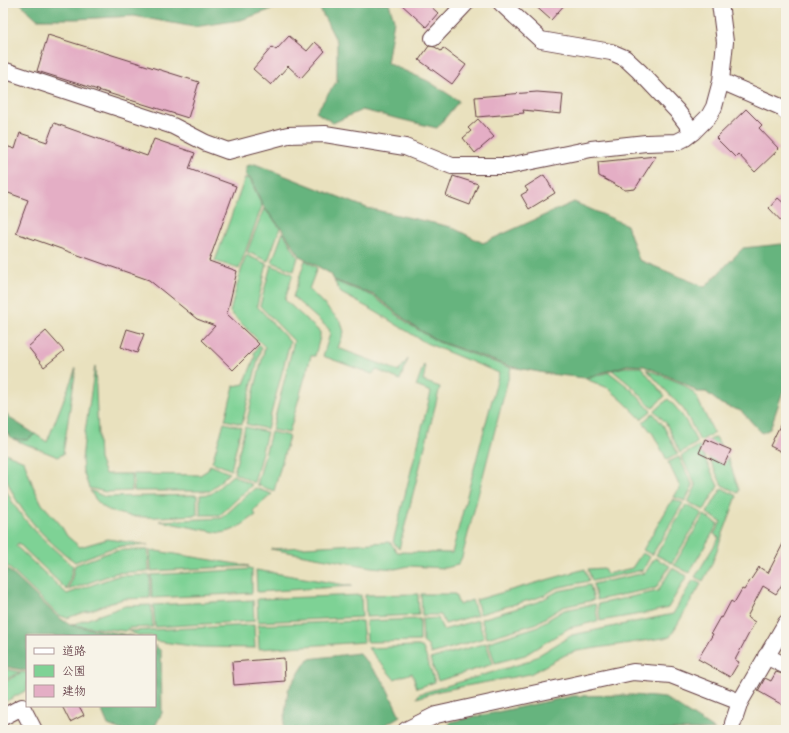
<svg xmlns="http://www.w3.org/2000/svg" width="789" height="733" font-family="'Comic Neue','Klee One',sans-serif">
  <style>
    .green { fill: #7ed295; stroke: #647860 }
    .forest { fill: #66b47e; stroke: #586a54 }
    .building { fill: #e4aec5 }
    .lines { fill: none; stroke-linecap: round; stroke-linejoin: round }
    .minor-casing { stroke: #623c41; stroke-width: 18 }
    .minor { stroke: #fff; stroke-width: 16 }
  </style>
  <rect width="100%" height="100%" fill="#f7f3e8"/>
  <filter id="ink" filterUnits="userSpaceOnUse"><feTurbulence type="fractalNoise" baseFrequency=".025" numOctaves="2"/><feDisplacementMap in="SourceGraphic" scale="8" xChannelSelector="R" yChannelSelector="G"/><feConvolveMatrix kernelMatrix="1 2 1 2 8 2 1 2 1" color-interpolation-filters="sRGB"/></filter>
  <filter id="wash" filterUnits="userSpaceOnUse"><feTurbulence type="fractalNoise" baseFrequency=".012" numOctaves="4" result="noise"/><feDisplacementMap in="SourceGraphic" scale="16" xChannelSelector="R" yChannelSelector="G"/><feGaussianBlur stdDeviation="0.9" result="paint"/><feColorMatrix in="noise" values="0 0 0 0 0 0 0 0 0 0 0 0 0 0 0 0 0 1.4 0 .05"/><feComposite in="paint" operator="in"/></filter>
  <g filter="url(#wash)">
    <rect width="100%" height="100%" fill="#e9e1be"/>
    <!-- green -->
    <path class="green" d="M245,178l5,1 12,27 -23,63 -24,-8z
      M264,208l16,20 -12,33 -21,-9z
      M283,232l15,25 -4,14 -22,-9z
      M246,255l21,9 -10,42 33,36 -23,87 -21,-5 19,-77 -35,-35 10,-38z
      M305,260l12,8 -8,21 32,33 3,10 -6,16 61,23 9,-12 -8,21 -23,-10 -5,4 -49,-18 7,-22 -1,-5 -36,-32z
      M271,265l22,9 -8,26 35,32v5l-5,19h-4l-22,77 -17,-3 22,-89 -34,-35z
      M334,281l39,15 37,29 28,17 73,26 -49,189 -4,8 -13,3 -36,-2 -14,3 -24,-2 -100,-18 119,-7 7,10 55,1 47,-180 -73,-30 -50,-31 -35,-19z
      M259,345l2,3 -19,76 -17,-4 9,-34 10,-2 11,-27 -1,-4z
      M424,364l1,6 -2,11 17,6 -41,162 -6,-7 38,-150 -15,-6z
      M95,366l4,93 6,15h26l1,17 -26,1 -17,-4 -6,-17 -1,-11 3,-28z
      M625,367h16l24,29 -13,12 -17,-19 -23,-19z
      M76,368l-13,86 -5,3 -45,-18 14,1 8,-6 12,8z
      M646,369l37,15 12,10 19,39 -14,8 -16,-31z
      M609,372l23,18 19,21 -10,8 -18,-18 -15,-13 -22,-9z
      M668,399c14,14 21,26 29,44l-17,10 -14,-30 -11,-12z
      M653,413l10,12 15,29 -11,6 -14,-26 -10,-12z
      M224,423l17,4 -10,43 -19,-8z
      M245,427l22,5 -13,51 -20,-10z
      M271,432l18,4 -15,55 -17,-6z
      M716,437l13,24 10,29 -1,3 -16,-8 -20,-41z
      M699,446l19,40 -14,24 -16,-8 8,-16 -15,-30z
      M3,452l21,9 9,25 9,18 18,20 7,12 13,11 28,-8 40,6 -25,1 -14,3 -34,13c-30,-22 -62,-55 -71,-92 -2,-6 -1,-13 -1,-18z
      M679,457l14,29 -8,15 -11,-4 6,-10 -12,-25z
      M210,465l19,8 -19,18h-76l-1,-17 67,1 8,-5z
      M233,475l19,10 -32,30h-20v-20l11,-1z
      M3,482c10,32 45,62 70,84l-6,24 -49,-47 -2,3 51,48 50,-18 33,-1v23l-27,1 -56,19 -9,-3 -55,-53z
      M255,488l17,6 -19,17 3,4c-12,8 -21,17 -36,18l-61,-12 63,-3z
      M722,488l15,8 -26,70 -8,15 -8,-4 24,-39 -5,-4 7,-12 -14,-9z
      M90,490l15,7 92,-2v20c-26,1 -61,6 -86,-4 -9,-3 -17,-12 -21,-21z
      M673,499l10,4 -31,52 -9,-5z
      M686,505l16,8 -30,50 -16,-8z
      M704,515l14,9 -29,49 -15,-8z
      M123,550h25l1,21 -33,2 -47,17 6,-25 35,-13z
      M150,550l99,16 -98,5z
      M642,553l8,4 -7,13 -51,11 -4,-12 16,-1 3,6 25,-6z
      M655,558l15,8 -14,22 -59,12 -4,-16 52,-11z
      M672,568l15,8 -19,32 -16,4 -52,9 -2,-17 60,-13z
      M252,569v24l-100,5 -1,-23z
      M585,569l4,12 -33,7 -11,7 -8,3 -57,16 -4,-14z
      M256,570l96,16 -95,6z
      M693,580l8,4 -31,53 -93,14 -12,4 -35,19 -91,17 -22,7 2,-4 108,-32 45,-27 101,-21z
      M590,585l4,15 -31,7 -28,17 -48,14 -6,-19 57,-17 20,-11z
      M418,594l1,21 -53,2 -1,-22z
      M421,594h34l4,11 13,-5 5,15 -32,9 -4,-9h-19z
      M361,595l1,22 -104,5 -1,-23z
      M253,600l1,21 -99,6 -2,-22z
      M595,604l3,17 -29,7 -44,27 -30,8 -7,-21 48,-15 28,-17z
      M151,605l2,22 -24,1 -4,3 -54,-6 54,-19z
      M438,618l5,12 35,-10 6,18 -53,16 -3,-8 -5,-4 -1,-23z
      M420,619v22l-53,1 -1,-21z
      M362,621l2,21 -105,7 -1,-24z
      M254,625l1,23 -56,-1 -44,-6v-5h-15l-12,-5z
      M486,643l7,21 -55,17 -8,-22z
      M414,646h5l4,2 12,34 -18,6 -5,-15 -18,6 -26,-31z
      M3,668l17,4 -17,9z
      M22,672l5,1v17l-24,13v-20z"/>
    <!-- forest -->
    <path class="forest" d="M20,3h270l-49,17 -47,7 -60,-11 -58,3h-39z
      M309,3h80l5,17 -7,43 41,18 31,20 -22,27 -75,-18 -29,13 -17,-11 21,-31v-39l-17,-33z
      M255,164l112,44 84,19 32,16 91,-41 53,23 12,35 66,27 38,-39 39,-4 4,3v141l-4,6 -12,35 -8,4 -21,-22 -20,-7 -15,-12h-9l-13,-9 -40,-17 -17,-1 -42,13 -35,-4 -38,-7 -74,-26 -26,-16 -38,-30 -40,-15 -3,-6 -31,-18 -18,-27 -19,-23 -12,-27 -5,-3v-10z
      M3,409l8,10 24,15 -8,6 -14,-1 -10,-10z
      M3,565l54,51 13,9 63,11h-106v35l-24,-5z
      M155,645l6,6 1,62 -9,17h-32l-13,-5 -8,-19h55z
      M359,653l25,29 16,34 -23,14h-94l5,-40 20,-31z
      M632,695l33,3 50,32h-267l2,-8 123,-26z"/>
    <g id="blocks">
      <!-- building -->
      <path class="building" d="M400,3h27l11,10 -12,14z
        M532,3h34l-15,17z
        M48,35l151,47 -11,36 -151,-47z
        M289,36l18,15 8,-9 10,9 -24,27 -13,-12 -17,19 -18,-16 19,-22 4,3z
        M429,46l6,1 6,4 2,-3 23,17 -14,19 -33,-24z
        M537,92l26,2 -2,20 -38,-4 1,3 -47,4 -2,-20z
        M746,109l16,16 -3,3 20,21 -24,23 -17,-18 -3,3 -19,-19z
        M478,119l16,18 -19,16 -12,-15 8,-7 -3,-3z
        M54,123l93,33 7,-17 41,14 -6,16 47,17 -27,75 28,10 -10,43 32,30 -26,26 -31,-30 13,-14 -18,-7 -48,-39 -133,-47 12,-33 -25,-9v-46l12,4 5,-16 27,9z
        M656,156l-21,33 -10,1 -26,-14 -1,-14z
        M544,175l11,18 -26,16 -8,-14 7,-4 -3,-4z
        M453,176l25,8 -8,21 -24,-9z
        M778,198l8,7v21l-17,-18z
        M127,329l17,5 -7,19 -16,-6z
        M46,331l18,20 -20,16 -16,-20z
        M786,413v41l-16,-8z
        M705,439l26,11 -7,15 -25,-12z
        M786,538v40l-10,16 -13,-8 -16,31 8,5 -20,38 4,2 -9,15 -32,-18 15,-25 -2,-1 9,-16 2,1 9,-17 3,2 8,-14 2,1 15,-23 9,6z
        M284,658l1,23 -51,4 -2,-23z
        M776,672l10,3v32l-28,-16 7,-13 6,3z
        M62,706h17l5,9 -14,7z"/>
    </g>
  </g>
  <g filter="url(#ink)">
    <use href="#blocks" fill-opacity="0" stroke="#623c41" stroke-width="1"/>
    <g class="lines">
      <defs>
        <path id="minor" d="M501,3l40,37 70,12 14,6 14,13 38,40 16,21
          M433,38l33,-35
          M3,70l170,56 33,17 22,8 60,-16 37,-1 80,13 47,19h56l83,-17 55,-6 31,-1 8,-4 8,-6 16,-16 5,-9 7,-26 4,-39 -5,-39
          M721,81l60,26 5,5
          M766,656l20,10
          M3,717l19,-10 12,23
          M733,723l7,-21 46,-79
          M406,730l30,-15 197,-43 38,3 69,27"/>
      </defs>
      <!-- minor casing -->
      <use href="#minor" class="minor-casing"/>
      <!-- minor -->
      <use href="#minor" class="minor"/>
    </g>
  </g>
  <!-- margin -->
  <rect width="789" height="733" fill="none" stroke="#f7f3e8" stroke-width="16"/>
  <!-- legend -->
  <rect x="26" y="635" width="130" height="72" fill="#f7f3e8" stroke="#b29e9c"/>
  <rect x="34" y="648" width="20" height="6" fill="#ffffff" stroke="#b29e9c"/>
  <text x="62" y="655" font-size="12" fill="#4a1f2b">道路</text>
  <rect x="34" y="665" width="20" height="12" fill="#7ed295" stroke="#b29e9c"/>
  <text x="62" y="675" font-size="12" fill="#4a1f2b">公園</text>
  <rect x="34" y="685" width="20" height="12" fill="#e4aec5" stroke="#b29e9c"/>
  <text x="62" y="695" font-size="12" fill="#4a1f2b">建物</text>
</svg>
